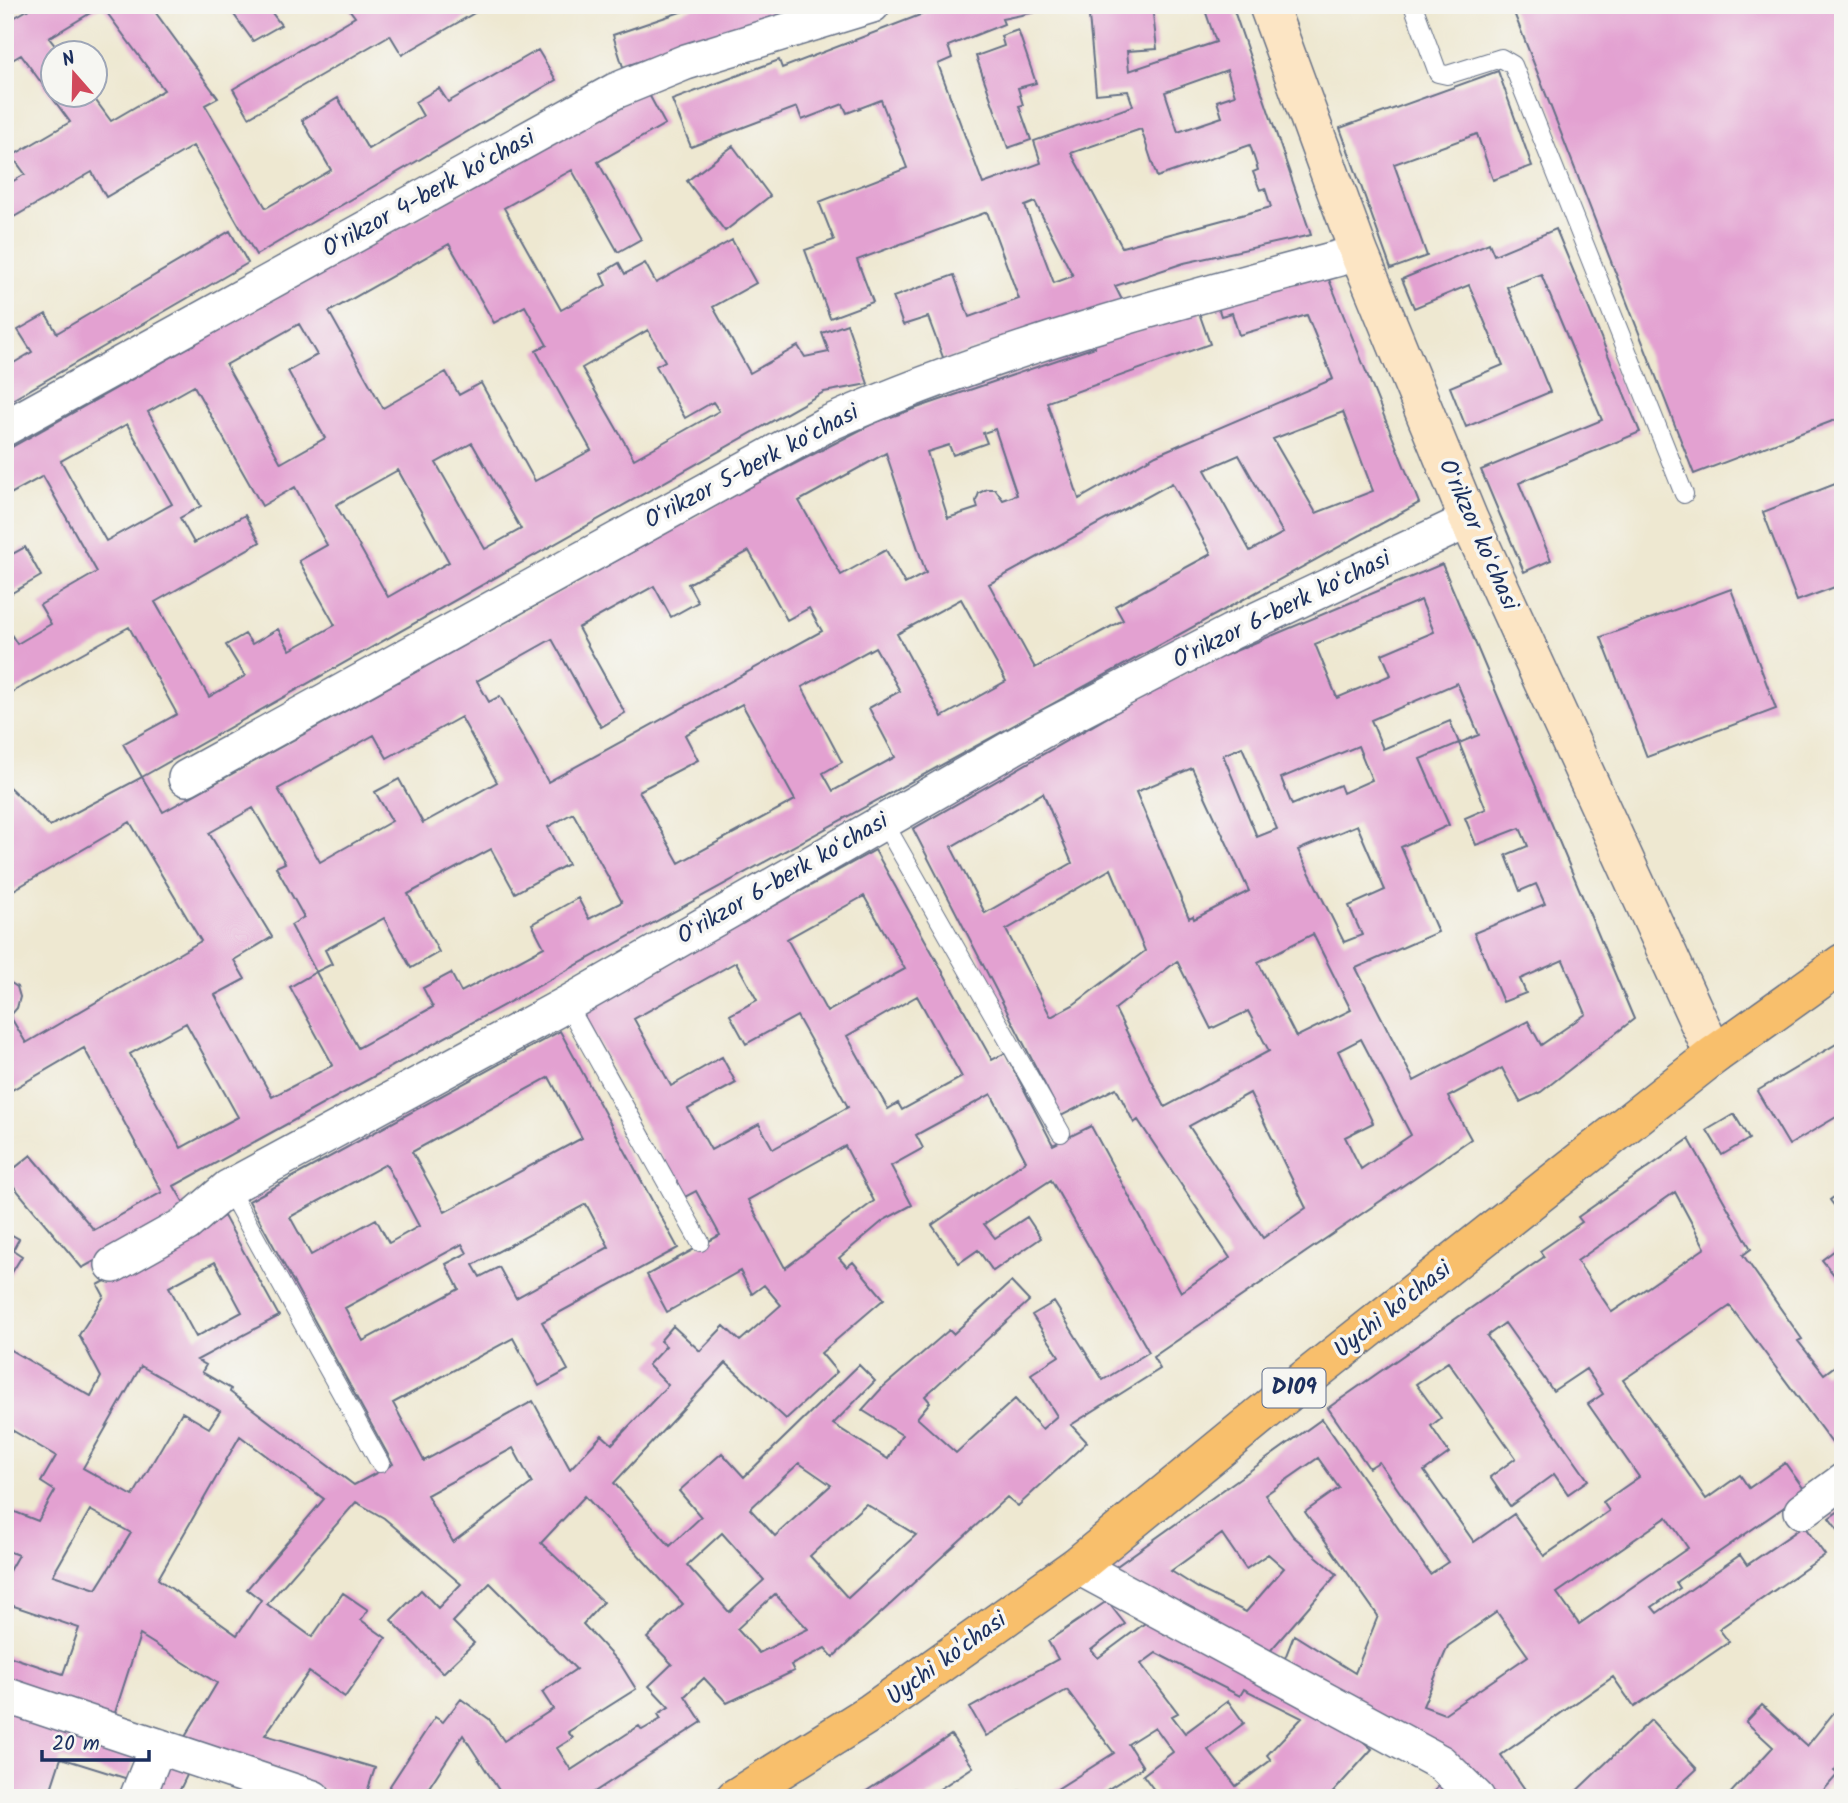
<svg xmlns="http://www.w3.org/2000/svg" width="1848" height="1803" font-family="Kalam,sans-serif">
  <style>
    .building { fill: #e3a1d1; fill-rule: evenodd }
    .lines { fill: none; stroke-linecap: round; stroke-linejoin: round }
    .service-casing { stroke: #657086; stroke-width: 20 }
    .minor-casing { stroke: #657086; stroke-width: 38 }
    .secondary-casing { stroke: #657086; stroke-width: 41 }
    .primary-casing { stroke: #657086; stroke-width: 41 }
    .service { stroke: #fff; stroke-width: 18 }
    .minor { stroke: #fff; stroke-width: 35 }
    .secondary { stroke: #fce5c4; stroke-width: 38 }
    .primary { stroke: #f8bf6c; stroke-width: 38 }
    .labels { text-anchor: middle; dominant-baseline: central; stroke-width: 7; stroke-linejoin: round; paint-order: stroke }
    .shield { fill: #f6f6f2; stroke: #5d6b8a; stroke-width: 2 }
    .shield-label { font-size: 23px; font-weight: bold; fill: #1b2f5e }
    .street-label { font-size: 24px; fill: #1b2f5e; stroke: #f6f6f2 }
  </style>
  <rect width="100%" height="100%" fill="#f6f6f2"/>
  <filter id="ink" filterUnits="userSpaceOnUse"><feTurbulence type="fractalNoise" baseFrequency=".0143" numOctaves="2"/><feDisplacementMap in="SourceGraphic" scale="14" xChannelSelector="R" yChannelSelector="G"/><feConvolveMatrix kernelMatrix="1 2 1 2 8 2 1 2 1" color-interpolation-filters="sRGB"/></filter>
  <filter id="wash" filterUnits="userSpaceOnUse"><feTurbulence type="fractalNoise" baseFrequency=".00686" numOctaves="4" result="noise"/><feDisplacementMap in="SourceGraphic" scale="28" xChannelSelector="R" yChannelSelector="G"/><feGaussianBlur stdDeviation="1.57" result="paint"/><feColorMatrix in="noise" values="0 0 0 0 0 0 0 0 0 0 0 0 0 0 0 0 0 1.4 0 .05"/><feComposite in="paint" operator="in"/></filter>
  <g filter="url(#wash)">
    <rect width="100%" height="100%" fill="#eee8d1"/>
    <g id="blocks">
      <!-- building -->
      <path class="building" d="M36,5h114l68,93 -13,7 61,103 65,-38 -29,-50 36,-22 30,51 55,-33 -8,-14 24,-14 9,14 90,-52 18,30 -300,175 -63,-109 -87,51 -14,-25 -87,50v-36l20,-12 -13,-18 58,-34 -49,-67 -16,9v-41zM102,6l62,84 -53,31 -20,-27h-39v-42h8l-11,-14z
        M227,5h39l15,20 -28,16z
        M346,5h142l-86,50 -12,-20 -141,82 -16,-28 122,-72z
        M701,5h127l-28,10 -2,-7 -175,59 -10,-32z
        M946,5h124l-68,14 2,5 -56,22 4,12 -14,6 45,120 58,-21 -7,-22 99,-35 -5,-15 -32,3 -8,-89h64l5,44 -30,2 2,20 87,-29 -11,-32 27,-5 79,230 -127,28 -69,23 8,16 -179,58 -16,-43 -25,8 -10,-28 61,-22 15,42 50,-18 -32,-87 -130,48 16,42 -43,16 -25,-68 29,-10 -15,-38 88,-34 -26,-68 -34,13 -4,-9 -41,16 -5,-13 -106,40 -19,-47 107,-40 3,8zM1227,70l8,25 -18,6 5,16 -44,15 -13,-40zM1141,129l16,48 93,-32 8,25 -5,2 7,18 5,-2 6,19 -149,40 -51,-94zM1035,202l38,74 -19,7 -29,-77z
        M1511,5h332v412l-149,57z
        M1018,30l18,53 -18,5 5,17 -4,1 12,34 -23,8 -32,-92 28,-10 -3,-10z
        M1498,71l34,95 -39,14 -16,-46 -83,30 33,92 -36,13 -51,-141z
        M646,89l19,35 -67,38 43,77 -23,13 -46,-82 -68,38 57,102 45,-25 -5,-11 18,-11 6,11 20,-11 11,20 76,-43 24,43 -43,24 37,66 48,-27 7,11 24,-5 -7,-19 25,-9 21,60 -44,8 -682,385 -19,-33 54,-30 -48,-87 -124,69v-72l12,20 34,-20 -11,-19 57,-33 -54,-96 -38,21v-46zM449,244l45,79 31,-17 22,39 -11,6 55,99 -56,31 -54,-98 -22,12 -13,-23 -63,36 -54,-96zM299,324l18,31 -29,16 37,67 -44,25 -55,-98zM648,330l17,31 -9,5 29,52 28,-16 6,9 -85,48 -52,-91zM194,386l68,120 33,-19 32,58 -28,16 36,64 -45,25 -12,-21 -26,15 -7,-10 -19,11 19,31 -36,21 -54,-95 105,-60 -15,-27 -51,28 -14,-25 21,-12 -53,-94zM127,424l45,80 -66,37 -45,-80zM472,443l49,86 -36,20 -49,-86zM398,470l51,92 -61,35 -52,-92z
        M733,146l37,50 -45,35 -38,-50z
        M1556,229l84,203 -121,51 32,77 -27,12 -43,-102 121,-50 -61,-146 -34,13 43,105 -84,35 -16,-40 53,-22 -34,-80 -55,23 -12,-29 87,-36 5,12z
        M230,231l18,32 -243,141v-44l3,-2 4,6 20,-12 -14,-22 28,-16 11,19z
        M1326,272l93,231 -1245,683 14,24 -106,58 -77,-92 26,-21 63,75 68,-38 -78,-144 -79,46v-115l12,8 3,10 -3,11 -7,8 16,27 175,-102 -71,-119 -125,73v-112l45,43 92,-49 21,35 581,-322 132,-68 219,-75 -1,-5 37,-13 1,4 66,-23 12,34 -163,58 32,97 77,-44 177,-76 -26,-64 -68,20 -7,-22 -11,3 -4,-12zM1343,412l30,79 -57,22 -43,-74zM995,429l22,66 -14,5 -8,-11h-8l-8,4 -3,8 2,7 -30,10 -21,-66 22,-7 4,10 34,-12 -4,-10zM886,453l40,120 -21,11 -19,-34 -45,25 -42,-74zM1239,455l44,78 -33,18 -45,-81zM1172,483l39,71 -96,52 8,14 -88,48 -46,-84zM749,551l38,69 22,-12 13,23 -274,151 -48,-86 -11,6 -12,-21 75,-42 49,88 24,-14 -47,-85 76,-42 17,31 27,-15 -10,-18zM961,599l45,82 -64,36 -45,-83zM875,647l25,44 -31,17 26,49 -62,34 -10,-18 19,-11 -40,-75zM742,704l53,96 -116,63 -40,-72 59,-31 -13,-25zM461,717l36,65 -74,41 -24,-44 -24,13 17,29 -72,41 -42,-73 96,-54 13,23zM253,808l32,55 -9,4 28,50 -13,8 25,47 16,-8 -7,-14 59,-32 27,50 28,-16 -31,-58 83,-45 24,44 53,-29 -20,-37 25,-14 49,89 -33,17 -11,-21 -25,14 -21,12 12,23 -83,45 -10,-19 -28,15 10,19 -75,41 -42,-76 -26,15 43,78 -61,32 -57,-102 30,-16 -11,-19 38,-23 -63,-104zM186,1023l52,94 -57,31 -51,-94z
        M1843,481v103l-46,17 -34,-89z
        M25,547l16,29 -36,21v-39z
        M1442,564l192,455 -93,73 -21,10 -18,-34 -54,29 23,42 -318,218 7,12 -89,56 16,17 -69,64 -11,-9 -174,160 -8,-9 -34,17 3,6 -67,32 -23,-25 -19,18 17,26 -117,76h-81l-41,-63 -41,63h-40l53,-81 8,5 18,-23 28,20 15,22 49,-32 -11,-17 34,-23 -86,-86 -37,39 21,21 -31,30 -52,-53 30,-30 17,18 23,-24 -77,-66 -28,-16 -89,102 45,33 31,-44 25,17 -7,10 25,18 -41,59 -36,-25 -44,63 110,33 -10,30h-16l-167,-56 35,-59 -77,-48 -28,87 -107,-36v-31l58,19 16,-46 -68,-23 -6,15v-42l13,-23 -13,-5v-42l33,13 17,-30 -14,-9 15,-26 -51,-30v-79l86,49 10,-19 -22,-42 25,-39 -6,-11 126,-69 55,100 -82,44 9,5 -4,7 29,17 -1,3 124,93 39,-21 -144,-263 311,-170 118,217 -136,74 26,48 -29,16 -26,-48 -120,65 31,58 109,-60 37,68 32,-34 10,9 56,-59 -20,-20 18,-19 -6,-5 13,-15 27,25 24,-25 16,15 41,-36 -17,-20 -12,9 -12,-23 -73,41 -20,-37 73,-40 -24,-44 -11,6 -103,-185 293,-162 117,210 13,-7 48,92 38,-19 90,166 49,-34 -92,-138 -4,3 -18,-35 -55,28 -148,-287 275,-158zM1421,600l13,32 -52,22 9,21 -54,23 -22,-54zM1457,683l22,52 -20,8 27,66 -21,9 11,27 44,-17 8,18 -22,9 14,36 16,-7 9,20 -71,29 29,69 23,-9 -6,-14 43,-19 23,54 -45,31 -13,-24 -114,60 -58,-113 82,-36 -37,-85 48,-22 -29,-66 39,-16 -9,-22 -67,28 -12,-29zM1358,746l14,34 -29,13 -3,-8 -48,20 -11,-27zM1242,747l35,82 -20,8 -34,-82zM1192,768l57,123 -55,28 -1,-3 -4,2 -53,-126zM1043,793l29,70 -87,50 -34,-66zM1357,825l28,65 -36,16 13,29 -18,7 -46,-92zM1111,869l34,82 -72,54 -22,12 -45,-87zM864,896l41,73 -78,43 -40,-73zM1313,934l38,76 -55,27 -38,-75zM1177,961l34,68 37,-18 21,40 -104,56 -50,-98zM736,962l21,38 -27,15 16,29 51,-28 51,91 -75,42 -14,-25 -48,26 -23,-41 48,-26 -14,-26 -51,29 -37,-67zM917,996l45,81 -60,33 -4,-7 -10,6 -41,-73zM1361,1039l50,96 -50,34 -16,-32 28,-14 -35,-72zM549,1077l33,61 -137,74 -33,-60zM1250,1093l56,115 -43,30 -74,-112zM991,1094l35,67 -94,64 27,38 19,-13 15,21 48,-33 -14,-21 -32,21 -11,-14 67,-44 98,172 -46,28 -49,-78 -22,13 27,41 -28,18 26,42 -15,13 -27,-30 -59,54 -39,-35 13,-16 -5,-6 104,-95 -18,-19 -58,52 -4,-4 -67,58 -20,22 40,25 -14,24 -55,-35 42,-43 -16,-16 -115,112 -22,-24 -43,38 22,26 -31,29 -56,-63 112,-120 60,56 51,-47 -16,-19 63,-54 -31,-37 -6,5 -8,-9 45,-38 28,-15 -21,-39 32,-18 -7,-13zM845,1146l29,55 -89,67 -37,-68zM386,1164l33,62 -30,17 -13,-24 -65,36 -21,-38zM586,1204l23,43 -93,51 -17,-31 -19,10 -7,-12zM462,1244l5,9 -21,11 13,25 -96,52 -18,-33zM215,1262l27,50 -46,25 -27,-50zM141,1366l79,45 -11,17 -27,-16 -49,84 -50,-28zM240,1436l84,63 -77,90 14,11 -24,35 -79,-56zM513,1448l19,35 -79,59 -26,-47zM799,1463l32,22 -56,51 -25,-27zM585,1496l98,108 -36,34 25,26 -23,22 20,21 -11,7 3,5 -19,11 -3,-4 -68,44 -14,-22 16,-10 -5,-6 68,-43 -15,-24 -38,-41 20,-22 -62,-59zM866,1504l50,31 -68,63 -38,-42zM90,1510l41,23 -35,56 -43,-14zM722,1533l42,47 -35,32 -42,-47zM775,1594l33,35 -49,24 -22,-24z
        M1731,589l45,120 -129,48 -46,-120z
        M1843,1040v73l-54,32 -32,-54z
        M1734,1114l15,25 -27,16 -15,-25z
        M1689,1139l62,110 -8,6 59,84 -4,2 26,33 19,-14v74l-11,9 -102,-137 -107,74 83,119 34,-24 9,13 36,-25 21,29 -130,90 4,6 -28,19 5,6 83,-58 7,10 57,-39 21,29 -106,74 10,13 -95,65 -21,-30 -112,78 30,43h-44l-207,-127 14,-36 61,38 23,-57 -73,-104 34,-24 -21,-30 -53,37 28,41 44,38 -73,84 -154,-87 212,-152 108,155 18,-12 -69,-100 -10,6 -41,-60 216,-151 -4,-6 42,-29 -4,-5zM1675,1192l30,56 -93,64 -35,-51zM1505,1323l48,68 33,-22 17,25 -15,10 51,73 -36,25 6,9 -65,45 -30,-42 -40,28 -50,-71 25,-18 -18,-27 10,-8 -25,-34 32,-22 68,96 -26,19 20,29 44,-32 14,20 20,-14 -101,-144zM1667,1517l21,31 -109,76 -22,-31zM1222,1534l24,35 22,-15 16,14 -38,44 -45,-22 -30,-19zM1497,1612l31,44 -84,58 -21,-8 25,-60z
        M1843,1190v27l-13,-17z
        M5,1231l14,8 -6,11 9,6 -17,28z
        M1843,1244v42l-21,-26z
        M1843,1508v25l-2,1 -12,-16z
        M1107,1601l18,23 -34,26 7,8 54,-40 13,17 4,-8 182,104 21,18 -44,49h-168l-17,-23 30,-23 -18,-25 -27,17 15,23 -49,31h-51l71,-45 -47,-63 -81,46 -16,-28 88,-49 -10,-18zM1156,1653l84,43 4,-7 58,29 -35,37 4,5 -35,26 -28,-36 36,-27 -16,-22 -43,32 -13,-17 6,-3 -37,-49z
        M1843,1701v59l-9,11 4,3 -21,24h-91l47,-51 -27,-25 16,-17 45,41z
        M5,1706l133,41 -10,32 -67,-21 -13,40h-43z
        M1651,1720l46,49 -31,29h-97z
        M951,1735l22,32 -47,31h-70z
        M161,1757l28,14 -13,27h-35z
        M1448,1776l22,22h-42z
        M1020,1790l5,8h-17z"/>
    </g>
  </g>
  <g filter="url(#ink)">
    <use href="#blocks" fill-opacity="0" stroke="#657086" stroke-width="2"/>
    <g class="lines">
      <defs>
        <path id="service" d="M1413,5l25,68 9,2 54,-17 12,7 171,429
          M883,821l178,312
          M567,1004l133,238
          M228,1188l152,275"/>
        <path id="minor" d="M5,428l610,-337 71,-29 186,-57
          M186,778l641,-354c171,-76 352,-124 532,-171
          M113,1265l73,-41 42,-36 339,-184 476,-274 188,-98 238,-112
          M1802,1511l41,-30
          M1077,1566l364,197 36,35
          M5,1695l308,103
          M137,1798l21,-52"/>
        <path id="secondary" d="M1268,5l91,248 110,267 245,535"/>
        <path id="primary" d="M735,1798l137,-86 205,-146 202,-166 435,-345 129,-92"/>
      </defs>
      <!-- service casing -->
      <use href="#service" class="service-casing"/>
      <!-- minor casing -->
      <use href="#minor" class="minor-casing"/>
      <!-- secondary casing -->
      <use href="#secondary" class="secondary-casing"/>
      <!-- primary casing -->
      <use href="#primary" class="primary-casing"/>
      <!-- service -->
      <use href="#service" class="service"/>
      <!-- minor -->
      <use href="#minor" class="minor"/>
      <!-- secondary -->
      <use href="#secondary" class="secondary"/>
      <!-- primary -->
      <use href="#primary" class="primary"/>
    </g>
  </g>
  <g class="labels">
    <!-- shield labels -->
    <rect class="shield" x="1262.5" y="1368.5" width="63" height="39" rx="5"/>
    <g class="shield-label">
      <text x="1294" y="1388">D109</text>
    </g>
    <!-- street labels -->
    <g class="street-label">
      <text transform="translate(429 194) rotate(-29)">Oʻrikzor 4-berk koʻchasi</text>
      <text transform="translate(752 467) rotate(-28)">Oʻrikzor 5-berk koʻchasi</text>
      <text transform="translate(1478 535) rotate(66)">Oʻrikzor koʻchasi</text>
      <text transform="translate(1282 610) rotate(-26)">Oʻrikzor 6-berk koʻchasi</text>
      <text transform="translate(783 879) rotate(-30)">Oʻrikzor 6-berk koʻchasi</text>
      <text transform="translate(1393 1310) rotate(-38)">Uychi ko'chasi</text>
      <text transform="translate(947 1659) rotate(-36)">Uychi ko'chasi</text>
    </g>
  </g>
  <!-- margin -->
  <rect width="1848" height="1803" fill="none" stroke="#f6f6f2" stroke-width="28"/>
  <!-- north arrow -->
  <g transform="translate(74 74) rotate(340)"><circle r="33" fill="#f6f6f2" stroke="#9ea6b7" stroke-width="2"/>
  <path d="M0-5L12 26L0 18L-12 26Z" fill="#d1495b"/>
  <text y="-10" font-size="19" font-weight="bold" text-anchor="middle" fill="#1b2f5e">N</text>
  </g>
  <!-- scale -->
  <path d="M42 1750v10h107v-10" fill="none" stroke="#1b2f5e" stroke-width="3.5"/>
  <text x="52" y="1750" font-size="21" fill="#1b2f5e" stroke="#f6f6f2" stroke-width="5" paint-order="stroke">20 m</text>
</svg>
